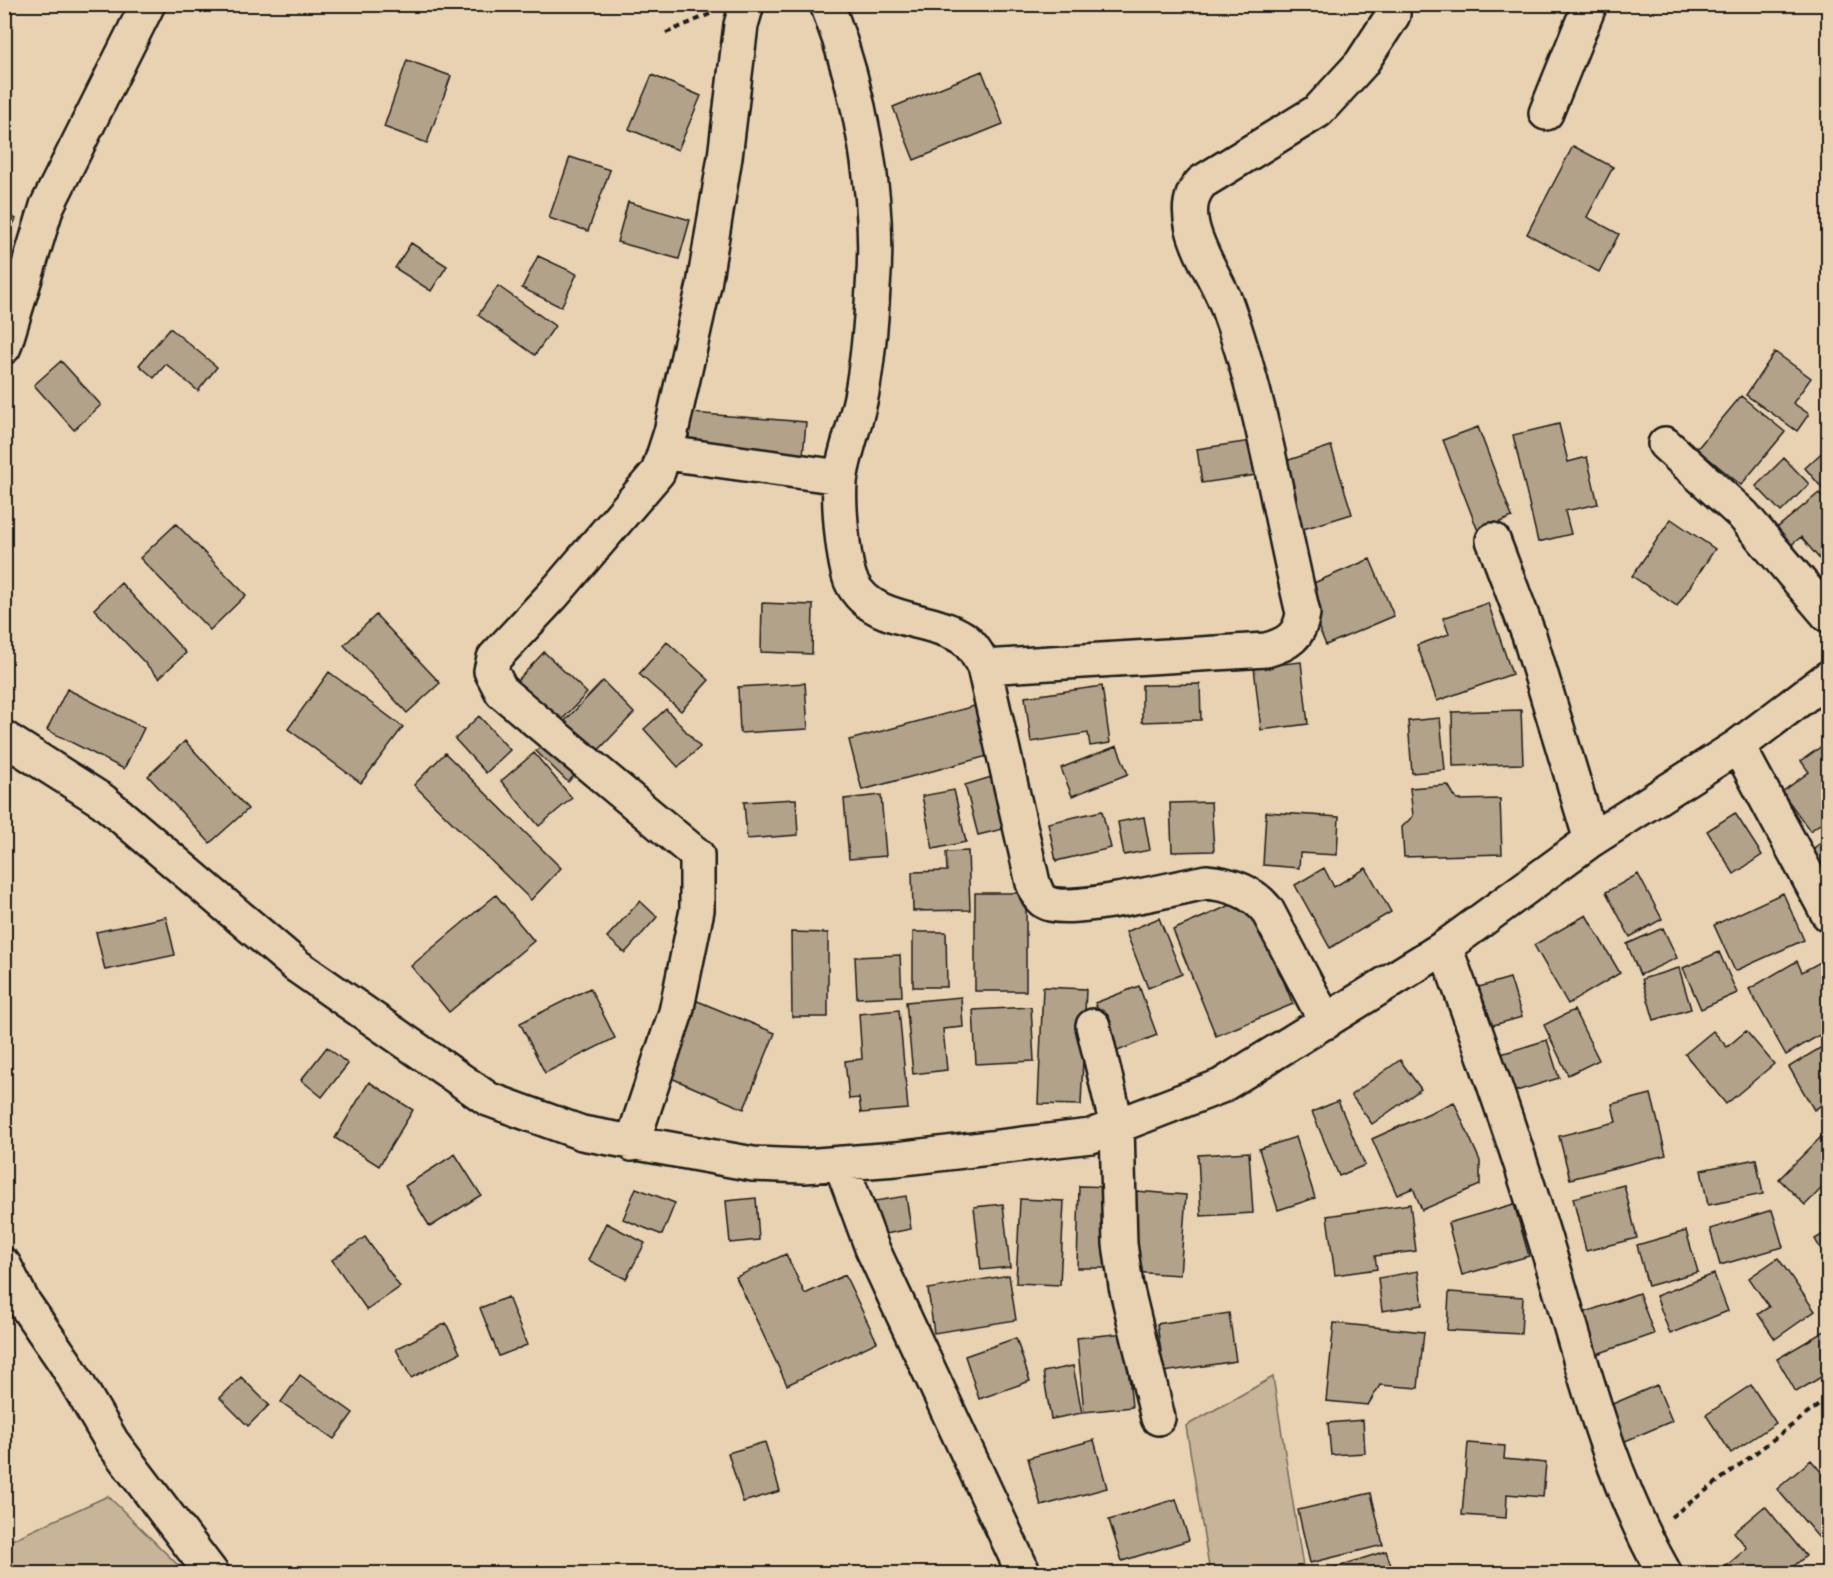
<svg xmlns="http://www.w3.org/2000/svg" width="1833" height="1578" font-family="'Architects Daughter',sans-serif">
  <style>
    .green { fill: #c7b499; stroke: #72685a; stroke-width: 1.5 }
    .building { fill: #b2a28a; stroke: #1c1c1c; stroke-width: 1.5 }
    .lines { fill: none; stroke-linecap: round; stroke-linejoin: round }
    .minor-casing { stroke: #1c1c1c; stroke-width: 38 }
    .path { stroke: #1c1c1c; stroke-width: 4; stroke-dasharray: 6 4.5; stroke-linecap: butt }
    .minor { stroke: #e8d2b1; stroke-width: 33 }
  </style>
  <rect width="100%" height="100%" fill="#e8d2b1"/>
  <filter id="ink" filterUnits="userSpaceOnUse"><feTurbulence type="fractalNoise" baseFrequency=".0167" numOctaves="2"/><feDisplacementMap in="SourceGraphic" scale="12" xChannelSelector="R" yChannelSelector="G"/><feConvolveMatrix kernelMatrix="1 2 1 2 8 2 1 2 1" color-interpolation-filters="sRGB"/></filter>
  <g filter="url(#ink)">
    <!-- green -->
    <path class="green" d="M1273,1377l31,196h-94l-24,-147z
      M108,1496l78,77h-181v-30z"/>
    <!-- building -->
    <path class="building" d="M407,60l44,16 -24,67 -43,-16z
      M982,71l21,53 -89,36 -21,-53z
      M652,75l49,21 -23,54 -49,-21z
      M1573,146l40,21 -26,50 32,17 -20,38 -72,-38z
      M570,157l40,13 -22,61 -39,-13z
      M628,202l62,18 -11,39 -62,-17z
      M4,212l12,7 -12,21z
      M411,243l36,23 -16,25 -36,-23z
      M538,256l39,18 -16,33 -39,-19z
      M498,286l57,40 -20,29 -57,-40z
      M170,328l47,39 -19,24 -32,-27 -12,14 -15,-13z
      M1775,352l36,26 -18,25 16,11 -12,17 -51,-36z
      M61,361l40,44 -27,25 -40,-45z
      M1741,396l44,36 -44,53 -44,-36z
      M691,413l115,9 -5,56 -115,-10z
      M1559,424l9,38 19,-5 11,47 -33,7 6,23 -33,8 -25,-107z
      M1478,427l34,90 -34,14 -35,-91z
      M1251,441l5,34 -54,8 -5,-34z
      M1331,446l21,68 -49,15 -20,-67z
      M1828,447v48l-23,-27z
      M1784,458l25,26 -28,28 -25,-26z
      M1819,493l9,11v65l-27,-32 -21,17 -14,-17z
      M1671,519l44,30 -38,57 -45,-30z
      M176,524l70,71 -36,35 -70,-72z
      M1370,559l24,57 -68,29 -24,-57z
      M121,583l65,70 -27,25 -65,-69z
      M762,603l51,2 -1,49 -51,-2z
      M1488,603l24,71 -75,27 -20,-56 32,-11 -6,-16z
      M376,615l64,68 -33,30 -63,-68z
      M667,642l42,38 -28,31 -42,-37z
      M544,652l43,41 -42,45 -43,-41z
      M1301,662l7,62 -47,6 -7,-63z
      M329,672l74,55 -42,56 -73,-54z
      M603,681l31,32 -66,69 -32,-31z
      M805,683l3,46 -68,4 -2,-46z
      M1200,684l1,36 -59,2v-37z
      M1102,686l8,57 -20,3 -2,-13 -57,9 -6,-45z
      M67,689l77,39 -20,41 -77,-39z
      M982,704l13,50 -133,36 -13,-50z
      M666,709l34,38 -22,20 -34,-38z
      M1521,710l2,54 -70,2 -1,-54z
      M479,716l31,34 -24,23 -31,-34z
      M1440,718l5,52 -33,3 -4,-52z
      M185,741l63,68 -38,34 -62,-67z
      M1117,746l11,28 -56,22 -11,-28z
      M1822,746l6,8v64l-18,13 -28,-39 27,-20 -8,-11z
      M445,753l116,115 -30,32 -117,-115z
      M534,753l38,45 -33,28 -38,-45z
      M998,775l13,52 -33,8 -13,-50z
      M1448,785l9,15 43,-1 2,55 -98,3 -2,-30 11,-11 -3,-28z
      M954,790l12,52 -33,7 -11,-53z
      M881,795l5,61 -37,3 -5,-60z
      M796,799l2,36 -51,4 -3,-37z
      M1211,802l3,49 -42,1 -2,-49z
      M1102,811l9,37 -55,13 -8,-38z
      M1266,812l73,5 -2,38 -37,-2 -1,15 -36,-3z
      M1735,813l27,42 -28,19 -27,-43z
      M1144,817l6,33 -26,5 -6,-33z
      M1828,838v52l-24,-35z
      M968,851l2,59 -57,1 -1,-39 35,-1 -1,-19z
      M1324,868l10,19 32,-19 25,44 -61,36 -35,-63z
      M1638,874l24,45 -32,18 -24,-45z
      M975,893h51v98h-51z
      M1783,893l21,47 -69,31 -21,-46z
      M496,895l38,46 -85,71 -38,-46z
      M1249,897l44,107 -77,32 -43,-106z
      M640,901l17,16 -32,36 -18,-16z
      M1586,915l34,58 -52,31 -34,-59z
      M166,917l9,38 -70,15 -9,-38z
      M1159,918l23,56 -34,14 -22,-56z
      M1663,928l14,30 -37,17 -13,-31z
      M791,932l37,1v84h-36z
      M913,932h33l1,55h-34z
      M1719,952l18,41 -36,16 -18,-41z
      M900,955l2,41 -45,2 -2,-41z
      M1826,959l2,4v67l-42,25 -37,-66 48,-28 5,11z
      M1679,968l12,41 -37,11 -12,-41z
      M1510,978l12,39 -39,11 -11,-39z
      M1139,986l18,49 -42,17 -20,-49z
      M1043,987l43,2 -5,116 -43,-1z
      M590,988l25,50 -70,35 -25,-50z
      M961,997l2,30 -20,2 4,41 -34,4 -7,-72z
      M695,1000l80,33 -31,76 -80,-34z
      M1031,1007l3,54 -58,3 -3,-54z
      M899,1010l9,99 -47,4 -2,-15 -10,1 -4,-38 17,-2 -3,-45z
      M1574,1010l25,50 -31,15 -24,-50z
      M1713,1031l14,16 19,-16 28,33 -48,40 -41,-50z
      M1547,1040l12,38 -46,14 -12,-38z
      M1828,1043v58l-14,9 -25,-43z
      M327,1047l21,17 -26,33 -21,-17z
      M1400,1060l21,29 -49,35 -21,-29z
      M369,1082l44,28 -34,56 -44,-28z
      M1651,1094l15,61 -96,24 -11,-43 57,-14 -4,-18z
      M1338,1101l27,64 -26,11 -27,-64z
      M1454,1102l26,59v24l-58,25 -9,-22 -16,7 -25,-56z
      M1823,1135l5,5v42l-23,23 -26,-26z
      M1296,1137l19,61 -37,12 -19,-61z
      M1249,1152l4,61 -52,3 -3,-61z
      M455,1154l26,41 -51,32 -25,-41z
      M1756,1159l7,35 -55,11 -7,-35z
      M1624,1185l13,53 -51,13 -13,-53z
      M1079,1186l37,1 -3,81h-36z
      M636,1188l39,15 -13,32 -39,-16z
      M1135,1191l51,4 -6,80 -50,-3z
      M906,1196l5,33 -31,6 -5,-34z
      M756,1198l3,42 -29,3 -4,-42z
      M1020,1199l44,2 -4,84 -44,-2z
      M1003,1204l7,63 -29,3 -7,-63z
      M1410,1204l6,47 -41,5 2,13 -42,6 -8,-59z
      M1514,1204l15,52 -67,19 -14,-52z
      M1772,1210l11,37 -63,18 -10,-36z
      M606,1223l39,20 -19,36 -38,-19z
      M1686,1231l12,41 -50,14 -11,-41z
      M1828,1231v31l-13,-23z
      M365,1237l35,50 -33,23 -35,-50z
      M786,1254l19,40 40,-19 32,67 -90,43 -51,-108z
      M1778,1258l37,53 -40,28 -17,-25 11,-7 -20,-29z
      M1418,1271l5,34 -41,6 -4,-33z
      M1714,1274l14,37 -58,23 -14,-38z
      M1009,1275l7,45 -82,13 -6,-44z
      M1449,1292l74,5 -2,37 -74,-4z
      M1639,1293l15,41 -57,20 -14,-41z
      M508,1297l19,48 -28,11 -19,-48z
      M1229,1313l7,48 -72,11 -7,-48z
      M446,1323l14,30 -49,25 -15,-29z
      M1334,1323l90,9 -6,56 -38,-3 -12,20 -42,-4z
      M1828,1329v44l-32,19 -19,-33z
      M1125,1333l7,74 -48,5 -7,-74z
      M1016,1338l14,43 -51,18 -14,-43z
      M1073,1366l9,47 -31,6 -8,-47z
      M300,1375l53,38 -19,26 -53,-37z
      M241,1377l28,28 -21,21 -28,-28z
      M1657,1385l15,36 -49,21 -15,-36z
      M1751,1385l25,38 -45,30 -25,-38z
      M1363,1420l2,33 -34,2 -3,-32z
      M1094,1440l13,48 -66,18 -13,-48z
      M765,1442l15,49 -37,11 -15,-49z
      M1468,1443l37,3 -1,13 42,4 -3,34 -36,-3 -1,24 -44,-3z
      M1811,1460l17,20v50l-9,8 -42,-49z
      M1371,1493l12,52 -73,18 -12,-53z
      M1176,1499l13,41 -67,21 -13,-41z
      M1765,1506l41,50 -22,18h-67l30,-26 -13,-16z
      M1386,1551l8,23h-59l-2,-6z"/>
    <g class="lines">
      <defs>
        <path id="minor" d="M827,4c33,87 54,192 46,284 -2,35 -5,70 -11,104 -5,28 -16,55 -21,83 -4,21 2,90 11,108 21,41 77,33 111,55 10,7 16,19 21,29l49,216c3,7 5,15 12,19 21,13 132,-14 161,-20 24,2 46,9 61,28l59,112
          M1546,113l44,-109
          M4,347l43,-141 101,-202
          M1665,444l78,71 85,100
          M666,453l174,24
          M1493,540l36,95 62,205
          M984,667l282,-17c22,-6 34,-14 37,-37 -25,-104 -40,-210 -77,-310 -13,-34 -56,-89 -24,-121l116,-71 43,-47 32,-49v-11
          M4,738l99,63 194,165 191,133 94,34 171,31 51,2 92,-7 195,-23 130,-50 224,-139 146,-107 147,-94 90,-68
          M1738,746l90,168
          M1445,947c42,114 82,230 116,346 28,97 53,192 104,281
          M1093,1026l24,100 3,118 6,42 32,132
          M632,1144l44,-132 21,-102v-55l-195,-163 -11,-21 3,-13 59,-63 105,-123 13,-40 33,-147 21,-128 16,-132 6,-21
          M841,1164l31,84 152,326
          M4,1265l18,35 44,64 46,78 100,132"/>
      </defs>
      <!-- minor casing -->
      <use href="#minor" class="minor-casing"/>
      <!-- path -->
      <path class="path" d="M666,33l44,-19
        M1671,1517l157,-119"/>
      <!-- minor -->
      <use href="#minor" class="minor"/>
    </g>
  </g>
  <!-- margin -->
  <rect width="1833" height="1578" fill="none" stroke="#e8d2b1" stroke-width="24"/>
  <rect x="12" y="12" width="1809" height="1554" fill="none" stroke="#1c1c1c" stroke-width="2" filter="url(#ink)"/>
</svg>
